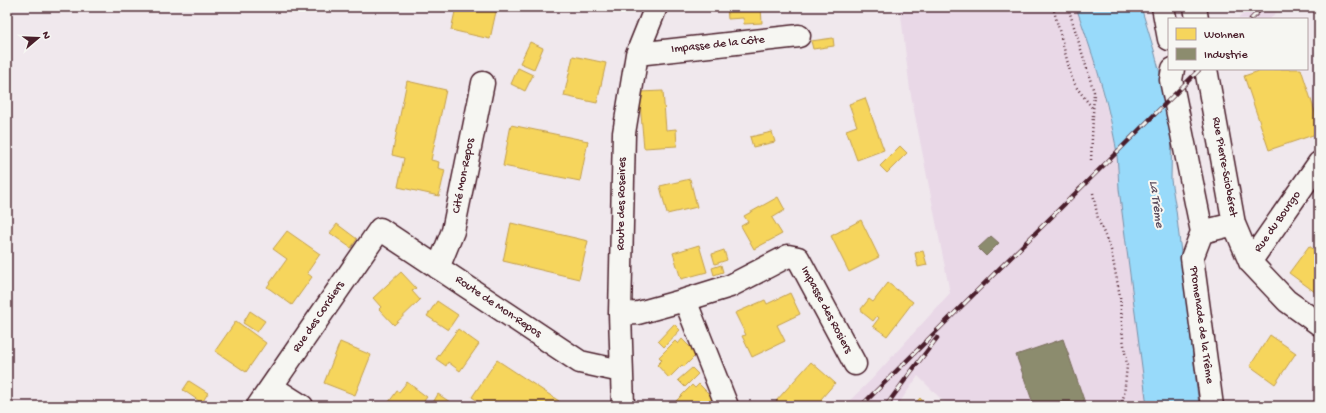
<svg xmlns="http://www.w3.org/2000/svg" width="1326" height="413" font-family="'Gochi Hand',sans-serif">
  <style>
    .built { fill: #e9d8e7 }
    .water { fill: #98dafa; stroke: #798fa7 }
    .homes { fill: #f6d55c; stroke: #c29e4d }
    .industry { fill: #8c8c6e; stroke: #786b5a }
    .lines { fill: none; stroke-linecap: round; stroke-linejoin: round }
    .minor-casing { stroke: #4a1f2b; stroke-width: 25 }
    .path { stroke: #4a1f2b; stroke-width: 2.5; stroke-dasharray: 1 3; stroke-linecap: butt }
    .minor { stroke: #f6f6f2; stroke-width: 22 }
    .rail-casing { stroke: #4a1f2b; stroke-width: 4.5 }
    .rail { stroke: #f6f6f2; stroke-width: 3; stroke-dasharray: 9; stroke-linecap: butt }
    .labels { text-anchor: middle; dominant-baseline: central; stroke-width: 4; stroke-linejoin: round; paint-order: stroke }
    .street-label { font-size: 12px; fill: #4a1f2b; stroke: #f6f6f2 }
    .water-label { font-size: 13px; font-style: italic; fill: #5e4e5f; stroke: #f6f6f2 }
  </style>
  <rect width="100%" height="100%" fill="#f0e8ed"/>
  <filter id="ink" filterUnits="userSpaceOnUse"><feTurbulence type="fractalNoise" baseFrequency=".025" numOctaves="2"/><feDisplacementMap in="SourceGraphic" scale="8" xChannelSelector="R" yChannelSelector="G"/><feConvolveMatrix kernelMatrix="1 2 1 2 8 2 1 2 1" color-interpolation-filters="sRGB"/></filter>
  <g filter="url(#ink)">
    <!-- built -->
    <path class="built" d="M900,7h176l20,59 18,71 4,26 1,26 28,217h-199l-30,-30 -21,30h-53l27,-26 79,-87 -40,-203z
      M1250,7h31l-11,12h-32z"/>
    <!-- water -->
    <path class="water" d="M1076,7h65l13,43 18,70 -1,60 5,30 23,196h-52l-28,-217c-1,-17 -1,-35 -5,-52 -8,-44 -23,-87 -38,-130z"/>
    <!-- homes -->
    <path class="homes" d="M456,7h41l-7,32 -39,-9z
      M727,7h34l1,16 -18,1 -1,-6 -15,1z
      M833,38l1,8 -21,3 -2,-8z
      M530,42l13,6 -9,21 -14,-6z
      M573,56l33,7 -9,40 -33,-7z
      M518,68l15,7 -8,16 -14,-7z
      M1265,69h36l18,55v9l-50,17 -25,-74z
      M407,81l39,9 -15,70 8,2 -1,6 7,2 -6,26 -41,-9 6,-29 -12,-3z
      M663,91l3,39 10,-1 1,17 -33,2 -5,-56z
      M865,98l19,52 -27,10 -11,-30 11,-4 -8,-22z
      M511,125l77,16 -8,40 -77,-15z
      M772,132l3,10 -22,5 -3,-10z
      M900,146l7,7 -20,20 -7,-7z
      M690,179l7,28 -30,7 -7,-28z
      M778,197l7,13 -13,8 10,16 -28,15 -13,-23 7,-4 -4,-6z
      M861,220l18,37 -30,15 -18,-36z
      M511,223l77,18 -9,38 -76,-18z
      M337,224l20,15 -6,9 -21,-15z
      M287,231l33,23 -13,19 5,4 -20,28 -25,-18 20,-28 -14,-10z
      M699,245l8,27 -26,7 -8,-26z
      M1309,246l10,7v42l-30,-22z
      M724,250l3,10 -12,4 -3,-10z
      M923,251l4,14 -9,2 -3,-14z
      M721,265l2,7 -9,3 -2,-7z
      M401,272l15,16 -4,3 8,9 -26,25 -15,-16 2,-2 -8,-9z
      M888,283l25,19 -26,34 -14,-10 6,-8 -2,-2 -4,5 -10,-8 -2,-4 8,-10 4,3z
      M790,293l10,21 -23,11 8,16 -33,16 -10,-21 4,-1 -11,-22 30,-13 2,4z
      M437,301l21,14 -10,15 -21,-14z
      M250,311l15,10 -8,11 -14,-9z
      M236,321l30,22 -20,29 -31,-21z
      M674,324l6,6 -16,17 -6,-6z
      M458,329l21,15 -19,27 -12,-9 -2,4 -10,-7z
      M1270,335l26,18 -21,31 -25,-18z
      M682,339l15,15 -13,13 -2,-2 -13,13 -12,-13 5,-5 -3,-3 16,-16 3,3z
      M340,342l31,13 -16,40 -31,-12z
      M497,360l62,41 2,5h-76l-13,-9z
      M811,362l24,21 -14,16 4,4 -3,3h-41l-5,-5z
      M692,368l6,6 -13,13 -7,-7z
      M189,381l19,12 -6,10 -19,-13z
      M407,382l20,15 -3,4 4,3 -2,2h-40l11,-15 2,1z
      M699,384l15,15 -7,7h-29l1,-1 -3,-4 16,-16 3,3z
      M438,394l15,10 -2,2h-20z
      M920,398l7,8h-15z
      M1319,399v7h-5z"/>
    <!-- industry -->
    <path class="industry" d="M991,236l8,7 -13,13 -8,-8z
      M1063,339l23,67h-52l-18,-51z"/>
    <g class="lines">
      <defs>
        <path id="minor" d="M1163,7l6,32
          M1195,7l2,12
          M637,54l162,-18
          M1173,69l-2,11 31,152
          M1206,69l28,155 16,38 37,39 32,23
          M1250,262l69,-99
          M438,268l15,-37 30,-148
          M685,300l42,106
          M620,314l18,-1 47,-13 45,-14 58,-30 10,2 57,106
          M272,387l30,19
          M258,406l122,-177 200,133 41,9
          M623,406l-3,-92 4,-181 13,-79 19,-47
          M1212,406l-20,-148 10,-26 32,-8"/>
      </defs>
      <!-- minor casing -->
      <use href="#minor" class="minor-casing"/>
      <!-- path -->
      <path class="path" d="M1053,7l19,72 5,9 16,21
        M1068,7l26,85 -3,69
        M1093,193l5,26 13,31 9,46 3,42 4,28 -3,29 -3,11"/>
      <!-- minor -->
      <use href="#minor" class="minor"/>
      <defs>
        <path id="rail" d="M1251,19l12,-12
          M861,406l251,-249 88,-88
          M886,406l24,-33 27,-35"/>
      </defs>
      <!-- rail casing -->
      <use href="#rail" class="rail-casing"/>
      <!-- rail -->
      <use href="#rail" class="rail"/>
    </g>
  </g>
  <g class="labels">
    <!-- street labels -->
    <g class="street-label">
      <text transform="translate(718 45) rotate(-6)">Impasse de la Côte</text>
      <text transform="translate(1224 167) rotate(80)">Rue Pierre-Sciobéret</text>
      <text transform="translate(464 176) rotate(-79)">Cité Mon-Repos</text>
      <text transform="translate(622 204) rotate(-89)">Route des Roseires</text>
      <text transform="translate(1278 222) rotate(-55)">Rue du Bourgo</text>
      <text transform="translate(498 307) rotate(34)">Route de Mon-Repos</text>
      <text transform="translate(826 310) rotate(62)">Impasse des Rosiers</text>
      <text transform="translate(319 317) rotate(-56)">Rue des Cordiers</text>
      <text transform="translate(1201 325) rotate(82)">Promenade de la Trême</text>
    </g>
    <!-- water labels -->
    <g class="water-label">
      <text transform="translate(1156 204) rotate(82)">La Trême</text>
    </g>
  </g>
  <!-- margin -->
  <rect width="1326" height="413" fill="none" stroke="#f6f6f2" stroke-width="24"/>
  <rect x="12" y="12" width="1302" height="389" fill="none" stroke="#4a1f2b" stroke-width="1.5" filter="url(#ink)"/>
  <!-- legend -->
  <rect x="1168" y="18" width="140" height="52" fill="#f6f6f2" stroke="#b1a0a2"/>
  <rect x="1176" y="28" width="20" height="12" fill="#f6d55c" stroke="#b1a0a2"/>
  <text x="1204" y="38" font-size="12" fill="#4a1f2b">Wohnen</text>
  <rect x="1176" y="48" width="20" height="12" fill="#8c8c6e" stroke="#b1a0a2"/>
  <text x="1204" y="58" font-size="12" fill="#4a1f2b">Industrie</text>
  <!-- north arrow -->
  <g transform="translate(38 38) rotate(71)" stroke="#f6f6f2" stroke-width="3" paint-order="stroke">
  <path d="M0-3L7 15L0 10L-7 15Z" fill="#4a1f2b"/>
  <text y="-6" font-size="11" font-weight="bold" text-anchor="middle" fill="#4a1f2b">N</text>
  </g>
</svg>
